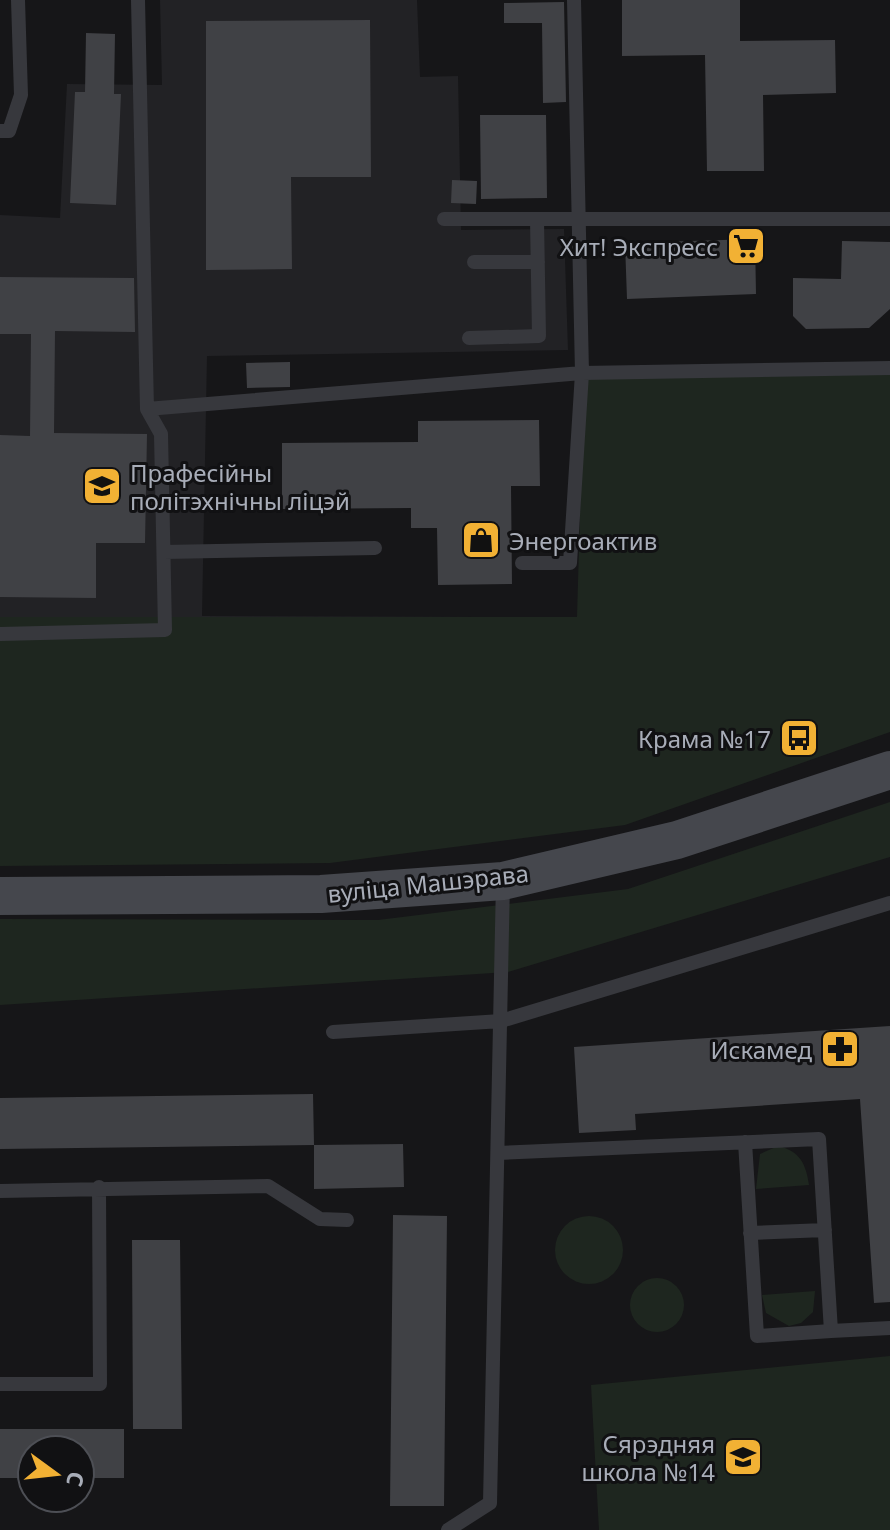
<svg xmlns="http://www.w3.org/2000/svg" width="890" height="1530" font-family="'Noto Sans',sans-serif">
  <style>
    .built { fill: #222225 }
    .green { fill: #1e261f }
    .building { fill: #404145 }
    .lines { fill: none; stroke-linecap: round; stroke-linejoin: round }
    .lane { stroke: #37383d; stroke-width: 14 }
    .secondary { stroke: #45474d; stroke-width: 38 }
    .labels { text-anchor: middle; dominant-baseline: central; stroke-width: 6; stroke-linejoin: round; paint-order: stroke }
    .poi-label { font-size: 24px; fill: #a8adb8; stroke: #111113; text-anchor: end }
    .street-label { font-size: 24px; fill: #a8adb8; stroke: #111113 }
  </style>
  <rect width="100%" height="100%" fill="#161618"/>
  <!-- built -->
  <path class="built" d="M160,0h257l3,77 38,-1 3,154 103,-1 4,121 -361,6 -5,260 282,1 -484,206v-608l60,3 7,-134 95,1z"/>
  <!-- green -->
  <path class="green" d="M890,370v362l-265,93 -295,38 -330,3v-249h577l7,-243z
    M890,802v55l-382,115 -508,33v-86l378,1 250,-31z
    M778,1146c22,5 28,18 31,39l-53,4 4,-35z
    M555 1250a34 34 0 1 1 68 0a34 34 0 1 1-68 0Z
    M630 1305a27 27 0 1 1 54 0a27 27 0 1 1-54 0Z
    M815,1291l-2,21 -12,11 -12,3 -23,-13 -4,-18z
    M890,1356v174h-291l-8,-145z"/>
  <!-- building -->
  <path class="building" d="M622,0h118v41l95,-1 1,53 -73,2 1,76h-57l-2,-116 -83,1z
    M564,2l2,100 -23,1 -1,-80h-38v-20z
    M370,20l1,157h-80l1,92 -86,1v-249z
    M86,33l29,1 -1,60h7l-5,111 -46,-2 5,-111h10z
    M480,115h66l1,83 -66,1z
    M452,180l25,1 -1,23 -25,-1z
    M755,239l1,55 -129,5 -2,-56z
    M842,241l48,1v67l-21,19 -63,1 -13,-13v-38l48,1z
    M0,277l134,1 1,54 -80,-1 -1,102 93,1 -2,109h-49v55l-96,-1v-162l30,1 1,-102h-31z
    M290,362v25l-43,1 -1,-25z
    M539,420l1,66h-29l1,98 -74,1 -1,-57h-26v-20l-129,1v-66l136,-1v-21z
    M890,1026v276l-16,1 -14,-204 -225,15 1,16 -57,3 -5,-86z
    M313,1094l1,51 -314,4v-51z
    M403,1144l1,43 -90,2v-44z
    M393,1215l54,1 -3,290h-54z
    M132,1240h48l2,189h-49z
    M0,1429h124v49h-44v-28h-48v28h-32z"/>
  <g class="lines">
    <!-- lane -->
    <path class="lane" d="M0,131h9l12,-36 -3,-95
      M444,219h446
      M474,262h64
      M469,338l70,-2 -2,-117
      M147,409l435,-36 308,-5
      M164,552l211,-4
      M522,563h48l12,-190 -8,-373
      M0,634l165,-4 -4,-196 -14,-25 -9,-409
      M333,1032l168,-11 389,-118
      M745,1142l12,194 74,-5
      M498,1153l321,-14 12,192 59,-3
      M0,1191l268,-5 52,33 27,1
      M750,1233l75,-3
      M0,1384h100l-1,-197
      M448,1530l42,-27 13,-622"/>
    <!-- secondary -->
    <path class="secondary" d="M0,896l321,-2 182,-13 174,-41 213,-70"/>
  </g>
  <!-- icons -->
  <defs>
    <symbol id="supermarket-square" viewBox="-11 -11 22 22"><rect x="-9" y="-9" width="18" height="18" rx="4" fill="#f2b134" stroke="#111113"/><path d="M-6-5.5h2.5l.6 2H6L4.5 2H-2.5L-4.4-4H-6ZM-1.5 3.2a1.3 1.3 0 1 0 .1 0ZM3 3.2a1.3 1.3 0 1 0 .1 0Z" fill="#111"/></symbol>
    <symbol id="university-square" viewBox="-11 -11 22 22"><rect x="-9" y="-9" width="18" height="18" rx="4" fill="#f2b134" stroke="#111113"/><path d="M0-5L7-2L0 1L-7-2ZM-4 1L0 2.5L4 1V4Q0 6-4 4Z" fill="#111"/></symbol>
    <symbol id="shop-square" viewBox="-11 -11 22 22"><rect x="-9" y="-9" width="18" height="18" rx="4" fill="#f2b134" stroke="#111113"/><path d="M-5-2.5h2.3a2.7 3.5 0 0 1 5.4 0H5L5.5 6h-11ZM-1.5-2.5h3a1.5 2.3 0 0 0-3 0Z" fill="#111"/></symbol>
    <symbol id="bus-square" viewBox="-11 -11 22 22"><rect x="-9" y="-9" width="18" height="18" rx="4" fill="#f2b134" stroke="#111113"/><path d="M-5-6H5V4H4V6H2V4H-2V6H-4V4H-5ZM-3.5-4V0h7V-4ZM-3.5 1.2v1.5H-2V1.2ZM2 1.2v1.5H3.5V1.2Z" fill="#111"/></symbol>
    <symbol id="pharmacy-square" viewBox="-11 -11 22 22"><rect x="-9" y="-9" width="18" height="18" rx="4" fill="#f2b134" stroke="#111113"/><path d="M-2-6h4v4h4v4h-4v4h-4v-4h-4v-4h4Z" fill="#111"/></symbol>
    <symbol id="school-square" viewBox="-11 -11 22 22"><rect x="-9" y="-9" width="18" height="18" rx="4" fill="#f2b134" stroke="#111113"/><path d="M0-5L7-2L0 1L-7-2ZM-4 1L0 2.5L4 1V4Q0 6-4 4Z" fill="#111"/></symbol>
  </defs>
  <g fill-rule="evenodd">
    <use href="#supermarket-square" x="724" y="224" width="44" height="44"/>
    <use href="#university-square" x="80" y="464" width="44" height="44"/>
    <use href="#shop-square" x="459" y="518" width="44" height="44"/>
    <use href="#bus-square" x="777" y="716" width="44" height="44"/>
    <use href="#pharmacy-square" x="818" y="1027" width="44" height="44"/>
    <use href="#school-square" x="721" y="1435" width="44" height="44"/>
  </g>
  <g class="labels">
    <!-- poi labels -->
    <g class="poi-label">
      <text x="718" y="246">Хит! Экспресс</text>
      <text x="130" y="472" text-anchor="start">Прафесійны<tspan x="130" dy="28">політэхнічны ліцэй</tspan></text>
      <text x="509" y="540" text-anchor="start">Энергоактив</text>
      <text x="771" y="738">Крама №17</text>
      <text x="812" y="1049">Искамед</text>
      <text x="715" y="1443">Сярэдняя<tspan x="715" dy="28">школа №14</tspan></text>
    </g>
    <!-- street labels -->
    <g class="street-label">
      <text transform="translate(428 883) rotate(-6)">вуліца Машэрава</text>
    </g>
  </g>
  <!-- north arrow -->
  <g transform="translate(56 1474) rotate(105)"><circle r="38" fill="#111113" stroke="#4d4f55" stroke-width="2"/>
  <path d="M0-6L14 30L0 20L-14 30Z" fill="#f2b134"/>
  <text y="-12" font-size="22" font-weight="bold" text-anchor="middle" fill="#a8adb8">С</text>
  </g>
</svg>
